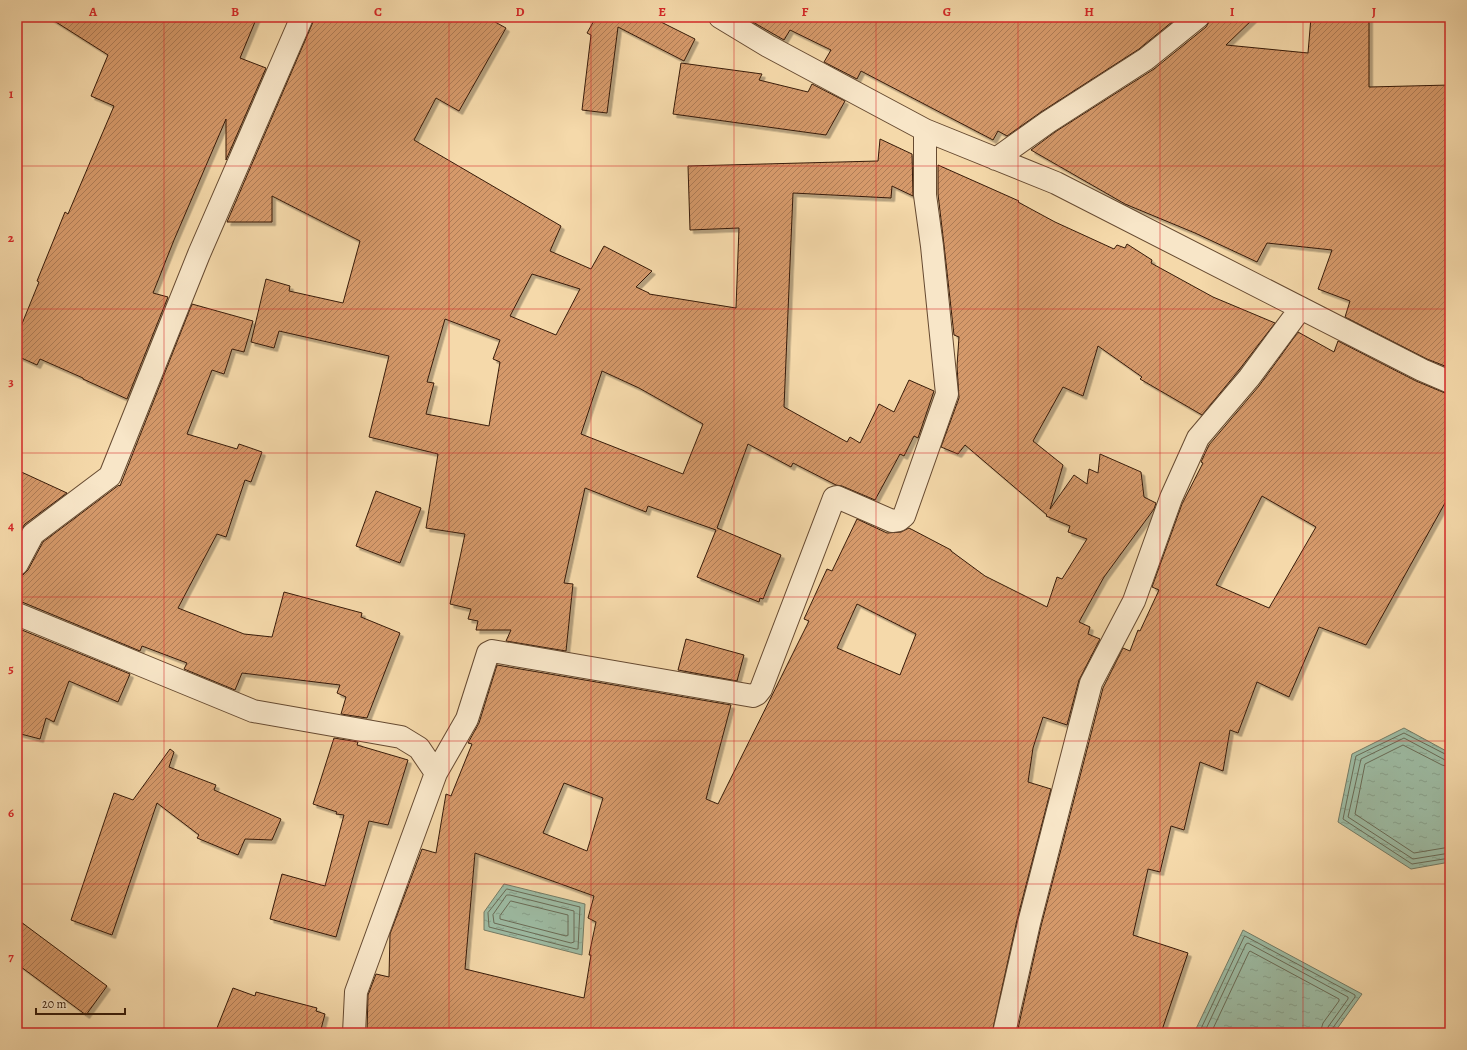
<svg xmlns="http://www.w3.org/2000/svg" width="1467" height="1050" font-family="Alegreya,serif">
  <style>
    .water { fill: url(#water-ripples); stroke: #747b65 }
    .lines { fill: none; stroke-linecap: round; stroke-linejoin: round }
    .shore { stroke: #6a6b56; stroke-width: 1 }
    .building { fill: url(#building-hatch); stroke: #371b09; fill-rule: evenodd; filter: url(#shadow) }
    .street-casing { stroke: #664a31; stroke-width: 24 }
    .street { stroke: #f8e6c8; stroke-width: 22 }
    .grid { fill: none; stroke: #d62828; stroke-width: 1; stroke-opacity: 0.55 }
    .neatline { fill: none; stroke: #d62828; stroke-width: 1.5 }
    .grid-label { font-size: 13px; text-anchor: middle; font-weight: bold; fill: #d62828 }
  </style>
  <defs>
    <pattern id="water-ripples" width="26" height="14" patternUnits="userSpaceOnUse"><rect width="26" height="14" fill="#9dbba3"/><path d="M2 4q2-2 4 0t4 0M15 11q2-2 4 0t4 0" fill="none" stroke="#88a08b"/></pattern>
    <pattern id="building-hatch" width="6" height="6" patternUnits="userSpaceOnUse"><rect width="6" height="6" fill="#d5996b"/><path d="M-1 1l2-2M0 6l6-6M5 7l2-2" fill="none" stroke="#ae7c56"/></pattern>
    <filter id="shadow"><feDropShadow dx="3.5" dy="3.5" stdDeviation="0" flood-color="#0004"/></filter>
  </defs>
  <rect width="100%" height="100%" fill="#f5d9aa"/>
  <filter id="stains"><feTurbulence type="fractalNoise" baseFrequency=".005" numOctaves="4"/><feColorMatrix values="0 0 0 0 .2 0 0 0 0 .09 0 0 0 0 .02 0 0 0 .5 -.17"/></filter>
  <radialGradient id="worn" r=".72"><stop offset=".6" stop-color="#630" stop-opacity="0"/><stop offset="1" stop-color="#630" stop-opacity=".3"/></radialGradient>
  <!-- water -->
  <path class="water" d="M1404,728l46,25v109l-39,7 -73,-47 14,-68z
    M504,884l81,20 -3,51 -98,-25v-18z
    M1243,930l119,64 -28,39h-140z"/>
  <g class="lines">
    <!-- shore -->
    <path class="shore" d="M1450,756l-3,-1 -43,-22 -48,23 -13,63 69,45 38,-6
      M1450,761l-5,-1 -41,-22 -43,21 -13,58 65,42 37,-6
      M1450,767l-8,-2 -39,-20 -38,19 -10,50 59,39 36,-6
      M507,889l73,18 -2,42h-2l-87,-22 -1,-14z
      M507,895h3l64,16v31l-3,1 -77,-20 -1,-8z
      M511,901l57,14v20l-2,1 -66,-17v-3z
      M1199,1033l45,-96 1,-1 110,59v2l-23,32 -1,4
      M1204,1033l42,-89 2,-1 100,54v2l-20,28 -2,6
      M1211,1033l38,-81 1,-1 89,48v2l-16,22 -3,10"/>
  </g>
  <!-- building -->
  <path class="building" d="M48,17h209l-17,41 26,10 -40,92v-41l-52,121 -21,53 15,4 -41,102 -44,-20v-1l-43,-19 -3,6 -20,-9v-20l22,-54 -2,-1 28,-69 3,2 46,-108 -23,-10 17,-41z
    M314,17h172l20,11 -47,83 -23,-13 -22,42 147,86 -11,25 41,18 13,-23 48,25 -16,16 13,6v1l87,14 3,-80 -49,2 -2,-64 190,-5 2,-22 32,15 1,42 -21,-10 -1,12 -98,-5 -9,214 63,35 3,-5 10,6 19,-39 15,8 15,-32 25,11 -16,47 -4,-2 -10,20 -4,-2 -25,46 -33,-14 -6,-1 -43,-22 -2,4 -43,-23 -31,84 64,27 -18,44 -3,-1 -1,4 -62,-25 19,-47 -68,-24 -2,6 -61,-24 -21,95 9,1 -7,67 -60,-10 5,-11h-35l2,-9 -10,-2 3,-10 -21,-5 15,-70 -39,-6 12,-74 -69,-17 20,-81 -110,-25 -5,17 -23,-6 15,-63 24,7 -1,5 54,12 17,-62 -88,-45v26h-45l86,-200zM532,274l48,15 -24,46 -46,-19zM445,319l55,21 -7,19 7,3 -11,64 -63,-12 8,-31 -7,-1zM602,371l37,17 64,36 -20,50 -102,-40z
    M596,17h55l44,22 -11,22 -66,-34 -11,86 -25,-3 9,-75 -4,-2z
    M744,17h434l-39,32 -98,63 -34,24 -9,-5 -5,9 -132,-69 -4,8 -33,-17 7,-12 -41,-20 -6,10z
    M1210,17h45l-29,28 82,8 3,-36h58v70l81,-2v283l-23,-9 -82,-42 5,-16 -32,-12 14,-39 -65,-7 -10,19 -62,-29 -70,-29 -94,-54 24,-18 99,-63 52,-42 3,-5z
    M681,63l81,11 -3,6 49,12 4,-8 33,17 -19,34 -153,-21z
    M938,165l81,36 -1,1 37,20 59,27 3,-4 8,3 2,-4 25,16 -1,3 62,34 62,26 -36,47 -37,45 -62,-36 2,-2 -44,-31 -15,50 -20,-9 -30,54 30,24 -13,44 24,-34 13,9 2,-15 9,4 2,-19 41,18 3,25 12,6 -2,6 -50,68 -25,45 11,5 -2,7 12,5 -21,41 -12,45 -24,-8 -10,31 -5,34 23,7 -34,131 -25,113h-625l1,-38 8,-21 13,3 1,-43 32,-85 14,4 10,-59 5,2 21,-52 -4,-1 11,-20 18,-58 234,40 -25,94 12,5 91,-183 -5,-2 23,-50 5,2 25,-52 30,14 14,-1 8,-4 42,22v1l34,25 62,31 10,-30 5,2 25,-40 -19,-7 2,-6 -24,-10 1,-1 -82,-70 -7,9 -17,-7 18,-49 -2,-32 2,-29 -5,-2 -10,-90 -6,-51zM857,604l59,30 -16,41 -63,-27zM564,783l39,15 -16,53 -44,-18zM475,853l119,43 -6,22 8,4 -7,33h2l-7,43 -119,-29z
    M192,304l61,17 -9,31 -12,-3 -8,25 -12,-4 -25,64 50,15 2,-5 23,8 -11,30 -6,-2 -19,57 -9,-3 -39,74 66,26 28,3 12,-45 78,21 -1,4 39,16 -33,85 -26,-4 5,-17 -9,-4 3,-8 -98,-12 -7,17 -51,-21 3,-6 -45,-17 -2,5 -118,-49h-5v-26l6,-1 5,-5 15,-28 76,-57 1,1z
    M1298,332l36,20 4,-11 78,40 29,12 5,1v100l-84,151 -47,-18 -30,70 -32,-15 -19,51 -8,-3 -7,41 -23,-9 -16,68 -13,-4 -11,46 -12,-3 -15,66 55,18 -27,80h-144l24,-107 62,-238 20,-40 7,3 8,-21 2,1 19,-41 -7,-3 30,-83 21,-41 -2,-1 8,-17 50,-59zM1262,496l54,31 -47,81 -53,-23z
    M17,470l50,23 -42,31 -3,4 -5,-3z
    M376,491l45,17 -21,55 -44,-17z
    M17,628l113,46 -12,28 -49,-21 -15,41 -8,-4 -6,21 -23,-6z
    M686,639l58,16 -7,26 -59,-11z
    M334,738l24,4 -1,3 51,15 -20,65 -19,-4 -33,116 -66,-18 12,-45 43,12 19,-71 -8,-1 1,-2 -24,-8z
    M170,749l4,3 -5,15 47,18 -2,5 67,29 -9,21 -27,-1 -7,16 -41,-17 2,-3 -42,-32 -45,132 -41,-15 43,-127 19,7z
    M17,919l90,67 -21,29 -69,-51z
    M233,988l22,8 1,-4 61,16 -1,3 9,3 -5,19h-105z"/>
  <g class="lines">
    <defs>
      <path id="street" d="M720,17l48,29 157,84 131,53 366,187 28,12
        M996,159l52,-37 98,-63 52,-42
        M17,564l16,-30 77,-58 89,-222 103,-237
        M17,614l236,97 148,26 18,11 17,25 -80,219 -2,41
        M436,773l31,-54 21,-66 4,-2 261,45 4,-2 4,-5 73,-191 3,-1 55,24 7,-1 5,-4 43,-122 -15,-148 -7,-51v-65
        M1004,1033l25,-110 62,-240 43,-82 37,-103 27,-60 51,-60 52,-70"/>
    </defs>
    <!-- street casing -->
    <use href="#street" class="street-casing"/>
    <!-- street -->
    <use href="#street" class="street"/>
  </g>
  <!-- grid -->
  <path class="grid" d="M164,17v1016M307,17v1016M449,17v1016M591,17v1016M734,17v1016M876,17v1016M1018,17v1016M1160,17v1016M1303,17v1016M17,166h1433M17,309h1433M17,453h1433M17,597h1433M17,741h1433M17,884h1433"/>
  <!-- margin -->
  <rect width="1467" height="1050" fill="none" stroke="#f5d9aa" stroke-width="44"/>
  <!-- scale -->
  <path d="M36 1008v6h89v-6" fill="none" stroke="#371b09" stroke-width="2"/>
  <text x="42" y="1008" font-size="12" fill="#371b09" stroke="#f8e6c8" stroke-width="3" paint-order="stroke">20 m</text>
  <rect x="22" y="22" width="1423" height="1006" class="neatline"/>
  <g class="grid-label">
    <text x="93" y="16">A</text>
    <text x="235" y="16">B</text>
    <text x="378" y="16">C</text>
    <text x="520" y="16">D</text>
    <text x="662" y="16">E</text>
    <text x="805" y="16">F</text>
    <text x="947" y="16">G</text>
    <text x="1089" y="16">H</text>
    <text x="1232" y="16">I</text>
    <text x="1374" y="16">J</text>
    <text x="11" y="98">1</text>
    <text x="11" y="242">2</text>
    <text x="11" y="386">3</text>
    <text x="11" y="530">4</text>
    <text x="11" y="673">5</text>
    <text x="11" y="817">6</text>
    <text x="11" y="961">7</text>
  </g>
  <rect width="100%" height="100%" filter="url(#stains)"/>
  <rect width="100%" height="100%" fill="url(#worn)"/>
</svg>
